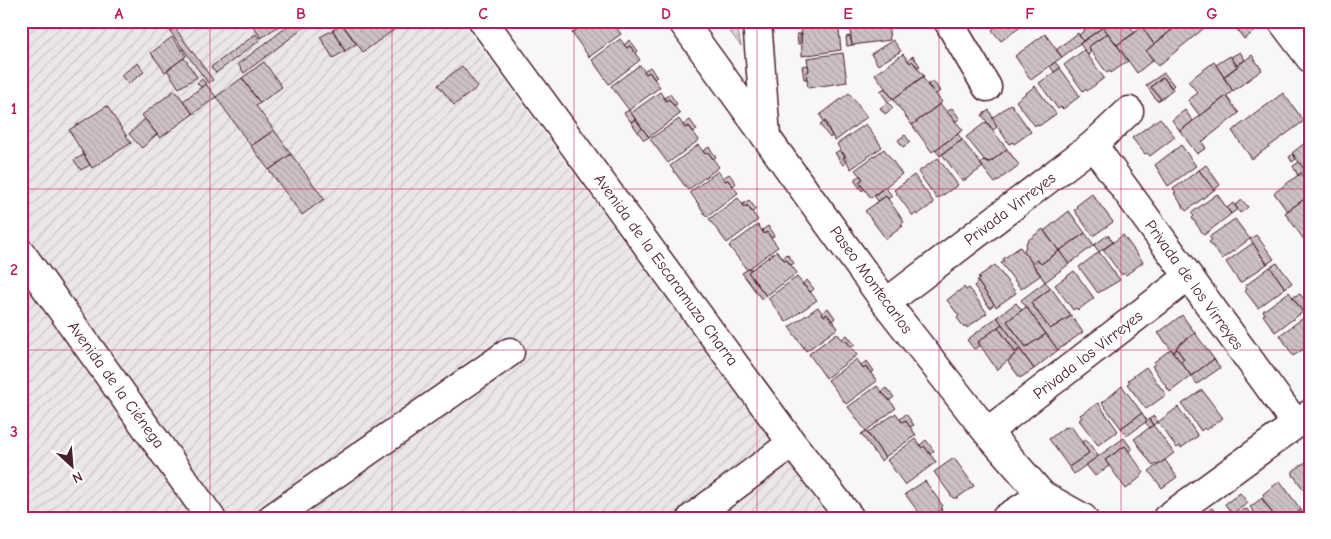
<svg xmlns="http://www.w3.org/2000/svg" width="1331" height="539" font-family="'Comic Neue',sans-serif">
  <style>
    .industrial { fill: url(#industrial-furrows) }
    .park { fill: url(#park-dots); stroke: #947a82 }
    .building { fill: url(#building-back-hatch); stroke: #4a1f2b }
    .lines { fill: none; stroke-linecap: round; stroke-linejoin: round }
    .minor-casing { stroke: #4a1f2b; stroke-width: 31 }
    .minor { stroke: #fff; stroke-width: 28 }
    .grid { fill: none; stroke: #c2185b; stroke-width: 1; stroke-opacity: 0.55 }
    .labels { text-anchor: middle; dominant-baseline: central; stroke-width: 4; stroke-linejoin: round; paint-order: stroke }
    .street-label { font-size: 16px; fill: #4a1f2b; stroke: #fff }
    .neatline { fill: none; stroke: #c2185b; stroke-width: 2 }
    .grid-label { font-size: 16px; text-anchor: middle; font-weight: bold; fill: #c2185b }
  </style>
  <defs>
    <pattern id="industrial-furrows" width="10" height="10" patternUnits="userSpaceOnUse" patternTransform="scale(1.25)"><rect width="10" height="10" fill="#ebe6e8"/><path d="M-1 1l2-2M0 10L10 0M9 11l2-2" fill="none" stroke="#cbc5c7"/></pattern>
    <pattern id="park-dots" width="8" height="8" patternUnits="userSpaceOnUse" patternTransform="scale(1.25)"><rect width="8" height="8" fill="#ded6d9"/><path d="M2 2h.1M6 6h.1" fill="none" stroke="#c0b7ba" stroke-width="1.8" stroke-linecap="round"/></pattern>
    <pattern id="building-back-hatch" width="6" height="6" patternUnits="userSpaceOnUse" patternTransform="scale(1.25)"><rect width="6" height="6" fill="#cdc1c4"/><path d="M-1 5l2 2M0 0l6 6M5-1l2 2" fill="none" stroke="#b2a5a9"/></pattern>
  </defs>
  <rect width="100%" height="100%" fill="#f8f6f7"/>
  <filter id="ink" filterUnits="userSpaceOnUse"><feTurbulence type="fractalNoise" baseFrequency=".02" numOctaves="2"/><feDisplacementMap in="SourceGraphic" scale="10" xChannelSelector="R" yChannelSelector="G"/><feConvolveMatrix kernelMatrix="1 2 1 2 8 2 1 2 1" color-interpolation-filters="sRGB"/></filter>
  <g filter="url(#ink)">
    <!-- industrial -->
    <path class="industrial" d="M21,21h440l368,497h-808z"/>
    <!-- park -->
    <path class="park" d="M722,21h14l5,25z"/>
    <!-- building -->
    <path class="building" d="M261,21h25l-25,17 -8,-12z
      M295,21h6l4,6 -61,46 -6,-9z
      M340,21h59l3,3 -39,28z
      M563,21h19l-12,9z
      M588,21h24l9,13 -32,23 -17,-24z
      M780,21h18v1l-18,2z
      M838,21l3,29 -39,6 -1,-32z
      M849,21l39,1 2,18 -38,5z
      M991,21h38l-28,20 -9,-11 3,-3z
      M1079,21h20l4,6 -20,14 -4,-6 6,-5z
      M1110,21h16l9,12 -18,12 -14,-18z
      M1150,21h33l-29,23 -12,-17z
      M1183,21h23l3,3 -51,42 -12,-15z
      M1238,21h16l5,7 -15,11 -11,-15z
      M172,22l2,4 -4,3 -3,-3z
      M342,24l14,20 -11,7 -12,-21z
      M1103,27l5,6 -20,14 3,5 -3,3 -8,-11z
      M1142,27l12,17 -8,7 7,9 -16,13 -20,-28z
      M175,28l38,52 -5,3 -38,-52z
      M333,30l12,21 -12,7 -13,-21z
      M1078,33l5,8 -21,16 -6,-7z
      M1108,33l20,28 -17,12 -1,-2 -3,2 -19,-26z
      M256,34l4,6 -44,33 -5,-6z
      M797,34h6l-3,1v9h-2z
      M1045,34l17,23 -31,23 -16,-24z
      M850,36l2,9 -5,1 -1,-9z
      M172,37l14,19 -21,16 -14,-19z
      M620,39l7,9 3,-2 10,14 -31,24 -17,-24z
      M630,40l8,11 -3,2 -5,-7 -3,2 -3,-3z
      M893,40l8,11 -23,14 -7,-11z
      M1084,50l20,28 -17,13 -2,-2 -2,2 -19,-26z
      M1240,52l5,8 -8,5 -6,-8z
      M843,53l4,29 -39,6 -2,-16 3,-1 -2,-13z
      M903,54l7,9 2,-2 12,15 -31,23 -18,-25z
      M1252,55l10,15 -29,21 -10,-14z
      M913,56l7,10 -2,1 -6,-6 -2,2 -2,-3z
      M1230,56l7,11 -13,10 -8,-12z
      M184,58l13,19 -18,11 -12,-18z
      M264,62l18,25 -22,16 -18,-25z
      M1055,62l5,6 -6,4 -4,-6z
      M1214,62l19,29 -33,25 -12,-16 10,-7 -10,-12z
      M138,63l6,9 -16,12 -7,-9z
      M640,65l6,9 3,-2 11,15 -31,23 -18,-24z
      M808,65l1,6 -3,1 1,7h-3l-2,-13z
      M462,66l16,21 -24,18 -16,-20z
      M650,67l7,10 -3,2 -5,-7 -3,2 -2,-3z
      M1060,68l20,28 -17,13 -2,-2 -3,2 -19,-26z
      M1164,73l10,12 -3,3 -8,-11 -12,10 10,12 -4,2 -11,-16z
      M922,77l20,25 -30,23 -19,-26z
      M1163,77l10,12 -12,10 -10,-12z
      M242,78l18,25 -4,3 18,24 -23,16 -35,-49z
      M202,79l4,5 -5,3 -4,-4z
      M933,81l7,10 -4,3 -9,-9z
      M206,84l10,13 -23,17 -10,-13z
      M1035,86l21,28 -17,12 -2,-2 -2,2 -19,-25z
      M885,88l8,11 -5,3 -8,-11z
      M175,90l18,24 -33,24 -18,-23z
      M660,92l6,9 3,-2 11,15 -31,23 -18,-24z
      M849,93l18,24 -32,24 -15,-26z
      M1283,93l21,28 -52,38 -20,-28z
      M670,94l7,10 -3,2 -5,-7 -3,2 -2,-3z
      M1226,96l13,17 -37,29 4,6 -9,6 -17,-23z
      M888,102l5,6 -8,6 -5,-6z
      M940,104l23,26 -31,22 -20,-27z
      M1011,104l20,28 -17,12 -1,-2 -4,2 -17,-26z
      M107,106l24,37 -39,25 -23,-38z
      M952,108l8,11 -4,2 -9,-9z
      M629,110l6,9 -4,3 -7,-9z
      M989,110l8,17 -4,3 -11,-15z
      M1185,110l8,11 -13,10 -8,-11z
      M1160,118l15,19 -25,19 -3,-3 -2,1 -13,-16z
      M145,119l12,15 -15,14 -13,-14z
      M635,119l7,9 -4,4 -7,-10z
      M679,119l6,9 4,-2 10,14 -31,23 -18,-24z
      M690,120l7,10 -4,2 -4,-6 -4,2 -2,-3z
      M825,121l7,15 -2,2 -10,-13z
      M986,122l21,27 -17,13h-4l-20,-25z
      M866,124l16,23 -31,22 -14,-25z
      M642,128l7,9 -5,3 -6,-8z
      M274,130l17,24 -22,16 -18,-24z
      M958,134l4,6 -22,16 -5,-6z
      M905,135l5,7 -7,5 -5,-7z
      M1310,139v28l-5,3 -13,-17z
      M962,140l21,27 -18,13h-4l-19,-26z
      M698,145l7,9 3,-2 11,15 -31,23 -18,-24z
      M1181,145l15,21 -28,20 -13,-21z
      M709,147l7,10 -3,2 -5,-7 -3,2 -2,-3z
      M884,149l18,25 -31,24 -12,-16 4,-3 -8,-9z
      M1007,149l12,16 -24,18 -15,-19 4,-4 6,2z
      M840,150l6,6 -3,2 3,5 -3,2 -8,-12z
      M291,154l33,45 -22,16 -33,-45z
      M1293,154l3,5 -4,3 -3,-5z
      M84,155l6,10 -9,5 -7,-10z
      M938,158l20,27 -21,14 -19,-27z
      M1299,162l6,8 -7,6 -5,-10z
      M1206,165l14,20 -6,5 -15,-20z
      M1199,170l15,20 -28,21 -12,-18 2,-1 -3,-3z
      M718,171l7,10 3,-1 10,13 -31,24 -17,-25z
      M1301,173l9,12v10l-23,16 -13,-18z
      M729,174l7,9 -3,3 -5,-6 -3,1 -2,-3z
      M860,175l3,4 -4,3 5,7 -2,2 -8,-11z
      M914,175l20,28 -17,12 -1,-2 -3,3 -19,-26z
      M885,187l7,9 -4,3 -2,-3 -8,5 -4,-6z
      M1092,194l21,28 -20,14 -19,-26 4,-2 -2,-2z
      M1217,194l14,20 -27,21 -12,-17 2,-2 -3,-3z
      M1310,195v53l-25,-35z
      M886,196l18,26 -3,2 2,2 -17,13 -21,-28z
      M738,198l7,10 2,-3 11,15 -31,23 -18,-24z
      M749,200l7,9 -4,3 -5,-7 -2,3 -2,-4z
      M1242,200l6,7 -8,6 -5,-8z
      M1233,203l5,6 -7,5 -4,-6z
      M1069,211l16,22 -26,18 -15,-20z
      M1235,219l15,20 -28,20 -13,-17 3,-2 -3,-3z
      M758,225l6,9 3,-2 11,15 -31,23 -18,-24z
      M768,226l6,10 -3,2 -4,-6 -3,2 -2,-4z
      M1043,229l16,22 -18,13 -4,-4 -5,3 -8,-11 3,-11z
      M1085,233l9,12 -25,19 -10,-13z
      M1108,235l5,7 -14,10 -5,-7z
      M1123,235l20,27 -17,13 -2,-2 -2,2 -19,-25z
      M1256,235l18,24 -7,5 -17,-25z
      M1253,243l14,21 -27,19 -14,-21z
      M1020,247l21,28 -20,14 -20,-26 3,-2 -1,-2z
      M777,251l7,9 2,-1 11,14 -31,23 -18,-24z
      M1059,251l10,13 -24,18 -13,-19 5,-3 4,4z
      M1099,252l21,28 -22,13 -19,-26z
      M787,254l7,9 -3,2 -5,-6 -2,1 -2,-2z
      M1277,263l15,20 -7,5 -15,-21z
      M995,265l21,28 -20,14 -19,-26 3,-2 -2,-2z
      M1270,267l15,21 -27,20 -13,-17 2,-2 -2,-3z
      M750,268l2,1 -4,3 18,24 -4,4 -20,-27z
      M1074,271l20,27 -16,12 -2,-2 -3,2 -18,-25z
      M797,277l20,23 -31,22 -18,-24z
      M807,280l7,9 -3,3 -9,-8z
      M978,282l16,22 -4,4 -16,-22z
      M1045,282l6,6 -20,15 19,26 21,-13 12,16 -25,18 -37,-50z
      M964,287l2,3 3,-2 18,25 -20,15 -1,-3 -2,2 -7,-9 2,-2 -12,-16z
      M1051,288l20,28 -21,13 -19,-26z
      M1289,292l14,20 -28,20 -12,-17 2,-1 -2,-3z
      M1300,294l10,13 -7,5 -11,-15z
      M1016,303l6,7 -15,11 19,26 20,-13 12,16 -24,19 -37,-52z
      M818,307l6,9 3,-2 11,14 -32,23 -17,-24z
      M1026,307l20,27 -20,13 -19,-26z
      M828,308l7,10 -3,3 -5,-7 -3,2 -2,-3z
      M1182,315l13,18 -19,14 1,2 -4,3 -15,-19z
      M1306,316l4,5v24l-17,11 -13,-21z
      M997,317l5,7 -24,18 2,4 -6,3 -7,-9z
      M1002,324l18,25 -5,3 -17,-25z
      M998,327l18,26 -19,17 -19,-28z
      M837,333l7,9 2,-2 11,15 -31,23 -17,-24z
      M1195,333l19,26 -23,17 -10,-14 3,-3 -8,-12z
      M847,335l8,10 -4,2 -5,-7 -2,2 -2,-3z
      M1020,349l14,20 -14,9 -12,-16z
      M1171,349l20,27 -21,16 -18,-26 3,-2 -1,-2z
      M1177,349l7,10 -3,3 -8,-10z
      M857,359l6,10 3,-2 11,14 -31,23 -18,-24z
      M1214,359l6,9 -23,16 -6,-8z
      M867,361l7,10 -3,2 -5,-6 -3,2 -2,-4z
      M1146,367l20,28 -20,14 -19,-25 3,-2 -2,-2z
      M877,386l19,22 -30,23 -18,-24z
      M1122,386l20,27 -21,15 -19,-25z
      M886,388l8,9 -4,3 -9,-8z
      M1202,390l21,28 -17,12 -2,-2 -3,3 -19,-27z
      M1098,403l20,28 -20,14 -19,-25 3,-2 -2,-3z
      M1178,407l20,29 -17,12 -1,-2 -3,2 -19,-26z
      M896,413l6,9 3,-2 11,15 -31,22 -18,-24z
      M1142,413l5,8 -20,15 -6,-8z
      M906,414l8,11 -4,2 -5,-7 -3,2 -2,-3z
      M1154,416l4,6 -5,3 -4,-6z
      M1149,419l4,6 -3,3 -5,-6z
      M1153,425l21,28 -17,13 -1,-2 -3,2 -19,-27z
      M1071,426l18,27 -20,14 -20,-28 16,-12 2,1z
      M866,431l19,26 -4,4 -20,-27z
      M1124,438l8,11 -3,2 -4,-5 -20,14 4,6 -14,10 -9,-11z
      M915,439l7,9 2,-2 12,16 -31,23 -18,-25z
      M1086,439l12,17 -24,18 -5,-7 20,-14 -7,-11z
      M926,440l8,11 -4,3 -6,-8 -2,2 -2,-3z
      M1125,446l19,27 -3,1 1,2 -16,13 -21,-29z
      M954,458l20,28 -17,12h-4l-19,-26z
      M1310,459v39l-17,-23v-4z
      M1165,460l12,17 -15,11 -13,-17z
      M925,481l18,25 -2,2 1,2 -11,8h-8l-18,-24z
      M1280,481l21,29 -10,8h-15l-15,-20 3,-2 -1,-2z
      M1240,493l8,10 -16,11 -7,-10z
      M1262,498l14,20h-18l-8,-11z
      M1212,508l7,10h-21z
      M1247,509l6,9h-21l11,-8z
      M1301,510l5,6 -15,2z"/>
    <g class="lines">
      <defs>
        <path id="minor" d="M483,21l309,422 58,75
          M682,21l204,282 101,129 55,63 41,23
          M757,21l9,115
          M948,21l39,66
          M1282,21l28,37
          M1093,145l203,279
          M21,253l190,265
          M886,303l207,-158 36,-34
          M987,432l201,-155
          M272,518l238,-166
          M692,518l100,-75
          M1006,518l36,-23
          M1167,518l143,-104"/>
      </defs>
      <!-- minor casing -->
      <use href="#minor" class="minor-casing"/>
      <!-- minor -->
      <use href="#minor" class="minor"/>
    </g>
  </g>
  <!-- grid -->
  <path class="grid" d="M210,21v497M392,21v497M574,21v497M757,21v497M939,21v497M1121,21v497M21,189h1289M21,350h1289"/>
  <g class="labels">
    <!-- street labels -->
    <g class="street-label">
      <text transform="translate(1010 209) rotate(-37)">Privada Virreyes</text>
      <text transform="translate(666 270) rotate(54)">Avenida de la Escaramuza Charra</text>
      <text transform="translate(871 280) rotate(54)">Paseo Montecarlos</text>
      <text transform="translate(1194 285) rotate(54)">Privada de los Virreyes</text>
      <text transform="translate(1088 355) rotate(-38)">Privada los Virreyes</text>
      <text transform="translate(116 385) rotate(54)">Avenida de la Ciénega</text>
    </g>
  </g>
  <!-- margin -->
  <rect width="1331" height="539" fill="none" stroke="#fff" stroke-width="55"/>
  <!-- north arrow -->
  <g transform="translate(72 466) rotate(154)" stroke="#ffffff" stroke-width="4" paint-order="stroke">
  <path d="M0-4L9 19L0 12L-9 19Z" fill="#4a1f2b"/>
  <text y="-8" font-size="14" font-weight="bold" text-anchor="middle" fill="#4a1f2b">N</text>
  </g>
  <rect x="28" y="28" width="1276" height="484" class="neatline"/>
  <g class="grid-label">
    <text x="119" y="19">A</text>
    <text x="301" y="19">B</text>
    <text x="483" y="19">C</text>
    <text x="666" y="19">D</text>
    <text x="848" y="19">E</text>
    <text x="1030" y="19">F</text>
    <text x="1212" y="19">G</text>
    <text x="14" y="114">1</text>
    <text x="14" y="275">2</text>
    <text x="14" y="437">3</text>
  </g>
</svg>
